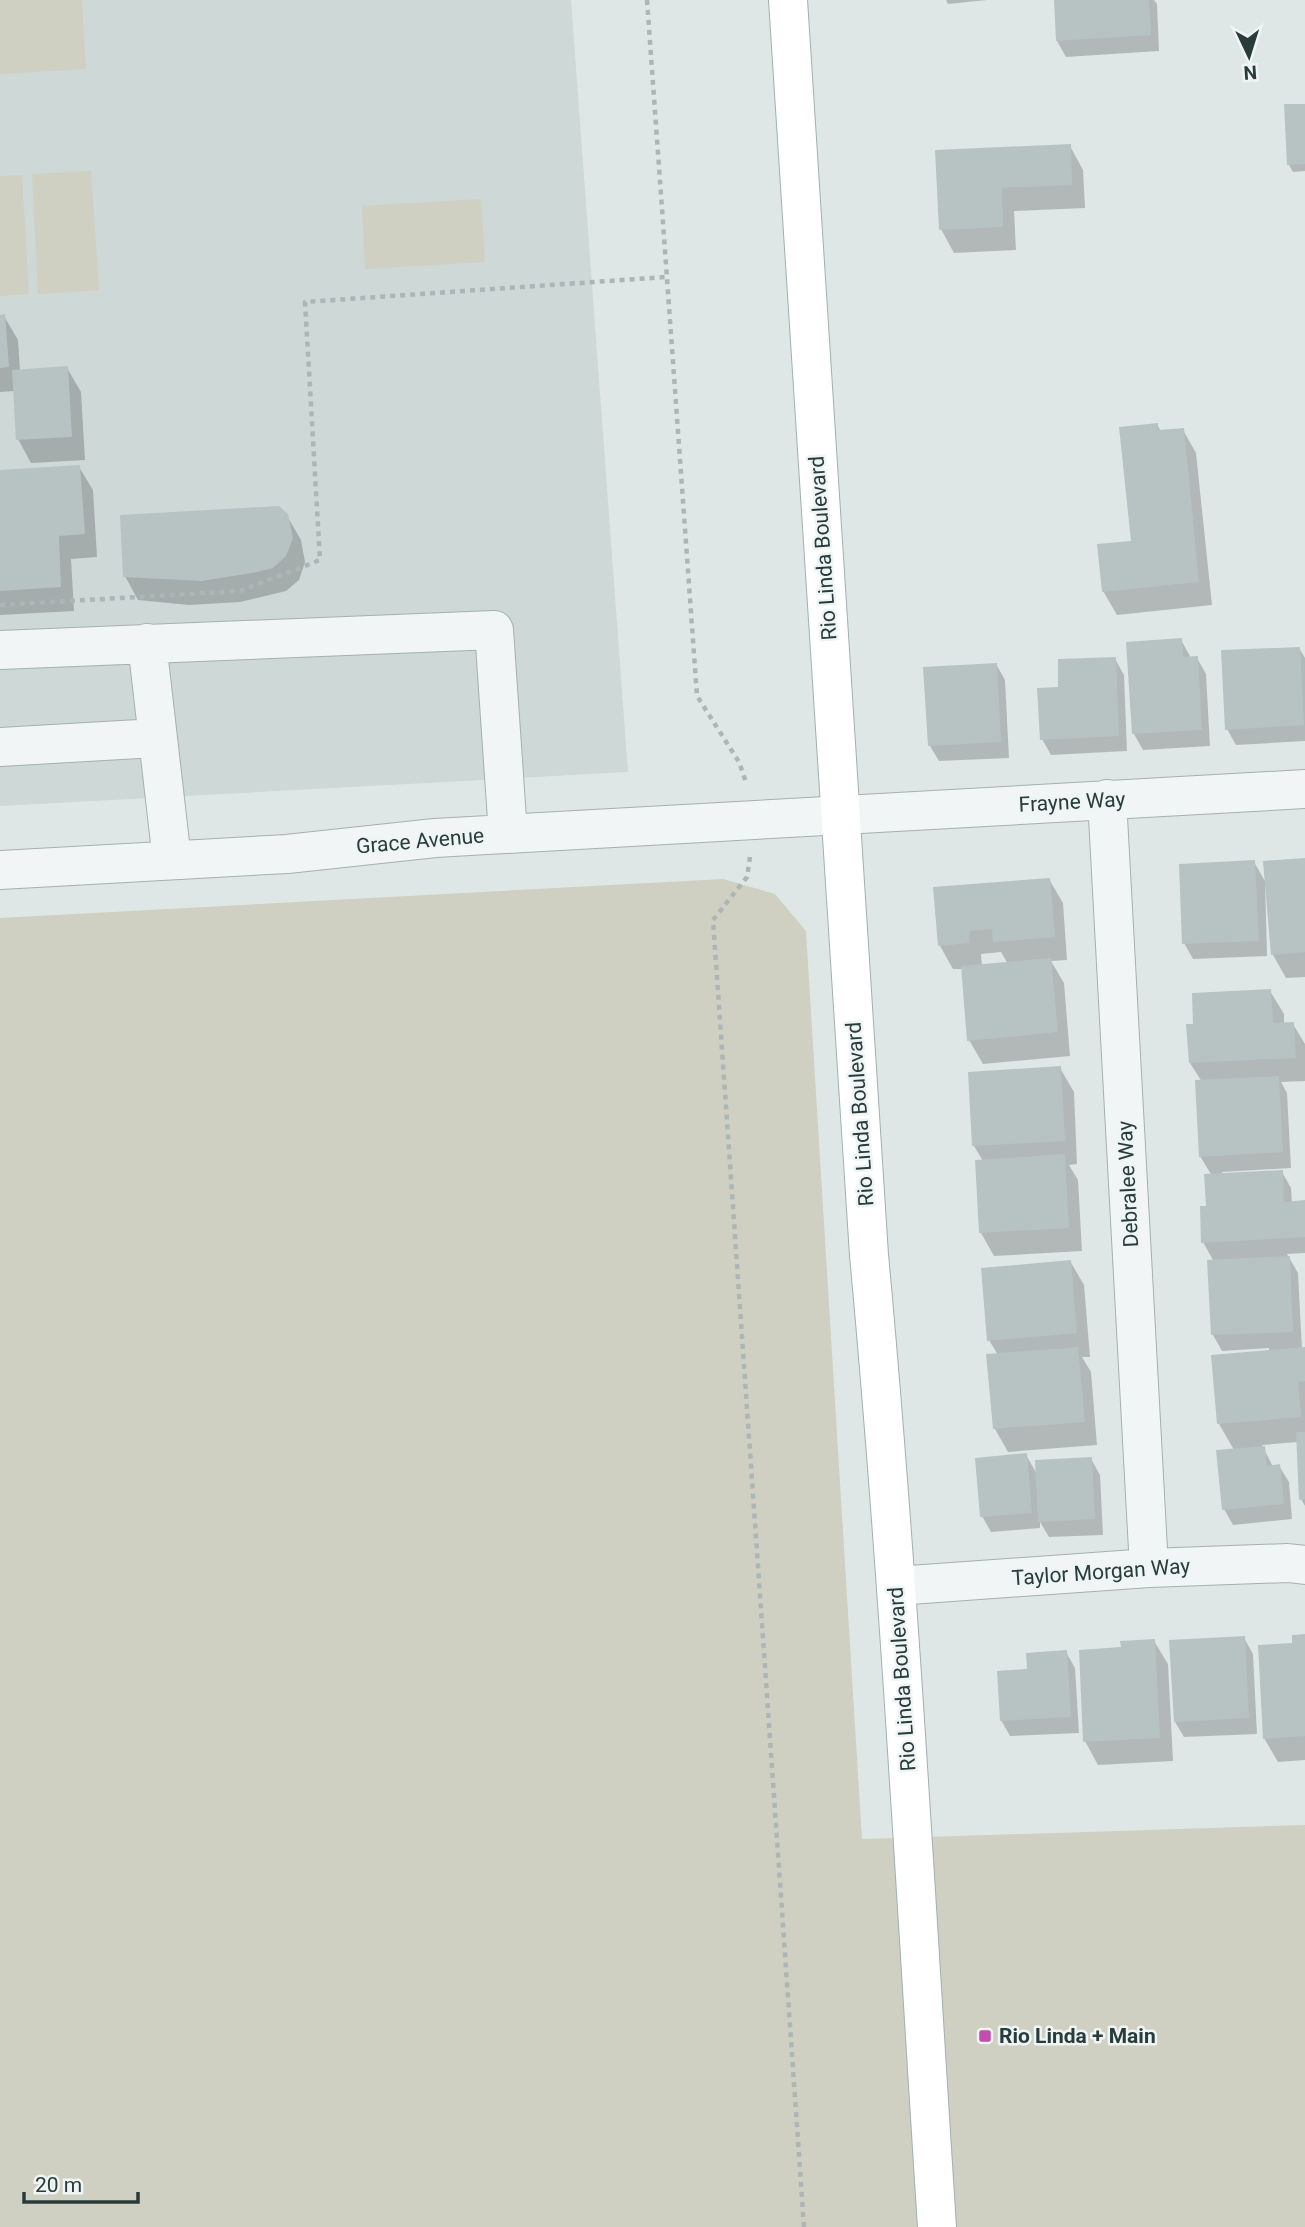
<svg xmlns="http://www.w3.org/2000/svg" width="1305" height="2227" font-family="Roboto,sans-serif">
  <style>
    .built { fill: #cdd8d7 }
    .green { fill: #cfd0c1 }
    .shadow { fill: #0003; fill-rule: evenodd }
    .building { fill: #b6c3c2 }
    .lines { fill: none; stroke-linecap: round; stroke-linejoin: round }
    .minor-casing { stroke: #a5b0af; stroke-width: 40 }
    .major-casing { stroke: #9fb1b0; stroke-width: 40 }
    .path { stroke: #adb6b6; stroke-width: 4.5; stroke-dasharray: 5 5; stroke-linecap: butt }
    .minor { stroke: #f1f5f5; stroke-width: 38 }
    .major { stroke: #fff; stroke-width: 38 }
    .poi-dot { fill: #c24daf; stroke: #eef5f4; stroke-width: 2.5 }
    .labels { text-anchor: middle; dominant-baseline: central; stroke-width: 5; stroke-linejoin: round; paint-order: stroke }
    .street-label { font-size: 21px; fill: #293c3b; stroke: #eef5f4 }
    .poi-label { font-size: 21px; font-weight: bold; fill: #293c3b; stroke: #eef5f4; text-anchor: start }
  </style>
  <rect width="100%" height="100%" fill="#dfe7e6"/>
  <!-- built -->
  <path class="built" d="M0,0h571l57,772 -628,34z"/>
  <!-- green -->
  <path class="green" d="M0,0h82l4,69 -86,5z
    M91,171l8,119 -61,4 -6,-120z
    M22,175l7,119 -29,2v-120z
    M481,199l4,63 -120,7 -3,-63z
    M723,879l52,15 31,37 56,908 443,-14v402h-1305v-1309z"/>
  <!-- shadow -->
  <path class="shadow" d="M946,0h41l-39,4z
    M1055,0h99l3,4 2,47 -93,6 -9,-16z
    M1305,105v66l-12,1 -4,-7z
    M1070,146l13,24 2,38 -71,3 2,39 -62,3 -13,-24 -4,-77z
    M0,316h4l14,24 2,31 47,-3 14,24 4,68 -54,3 -13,-24 -3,-48 -15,1z
    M1157,424l4,8 22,-2 13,23 16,152 -95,10 -14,-24 30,-48z
    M79,467l14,23 4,67 -26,2 3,52 -74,4v-144z
    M287,516l14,24 4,22 -6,18 -13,11 -46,11 -51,3 -51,-5 -13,-24z
    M1181,640l10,18h6l9,16 4,72 -67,4 -9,-16z
    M1299,648l6,10v83l-69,4 -9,-16z
    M1115,659l9,16 3,76 -76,4 -9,-16 18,-50z
    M996,664l9,16 4,78 -70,3 -9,-15z
    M1305,860v117l-19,1 -13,-23z
    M1254,862l11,19 2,75 -74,3 -9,-16z
    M1049,879l14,24 4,57 -16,1 13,22 6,73 -87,8 -14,-24 -6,-71h-10l-13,-23zM1001,952l7,12 -26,2 -1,-12z
    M1270,991l14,23v10h9l12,20v37l-24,1 6,11 4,75 -69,4v3l60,-3 9,16 1,15h13v50l-18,1 11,19 4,76 3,-1v158l-4,-7 -3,-57 -36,3 11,22 6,-1 10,16 3,37 -59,6 -9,-16 10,-59 -15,-26 50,-72v-4l-47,3 -9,-16 1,-73 -11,-20 9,-66 -12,-20 2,-74 -12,-19 5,-38z
    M1060,1068l14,24 3,72 -8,1 9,15 4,71 -88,5 -13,-23 2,-72 -9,-15z
    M1070,1261l14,24 6,72h-8l9,15 6,73 -89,7 -13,-23 3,-74 -9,-15z
    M1026,1455l11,19 54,-15 9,16 3,60 -54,2 -9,-15v6l-49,4 -9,-16z
    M1305,1636v124l-27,2 -14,-24 30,-94z
    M1244,1638l9,16 4,80 -73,3 -9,-15z
    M1154,1641l14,23 5,97 -75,4 -13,-24 38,-92z
    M1066,1652l9,16 4,65 -69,3 -9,-16 28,-49z"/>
  <!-- building -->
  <path class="building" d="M1054,0h95l2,35 -95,6z
    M1284,104h21v60l-18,1z
    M1071,144l1,41 -70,3 1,39 -64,3 -4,-80z
    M5,314l4,53 -9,1v-53z
    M68,366l4,71 -56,3 -4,-70z
    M1158,423v7l26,-2 15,154 -97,10 -5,-48 34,-3 -12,-114z
    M80,465l5,69 -26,2 2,51 -61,4v-121z
    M279,506l9,8 5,24 -7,18 -13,12 -16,4 -55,9 -79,-4 -3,-62z
    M1182,638l1,19 15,-1 4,74 -70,4 -6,-92z
    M1300,647l4,78 -79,5 -4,-80z
    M1116,657l3,79 -79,4 -3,-52 21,-1v-28z
    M997,663l4,79 -73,4 -5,-79z
    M1305,858v94l-34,3 -8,-94z
    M1255,860l4,81 -77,3 -3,-80z
    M1050,878l5,59 -62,5 -1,-13 -23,2 1,12 -32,3 -5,-59z
    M1051,958l7,74 -91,9 -6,-75z
    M1271,989l2,34 21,-1 2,36 -107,5 -3,-39h7l-1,-31z
    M1061,1066l4,75 -93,5 -4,-74z
    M1279,1076l4,76 -84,5 -4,-77z
    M1065,1154l4,74 -90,5 -4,-73z
    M1283,1170l1,32 21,-2v37l-104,6 -1,-37h6l-2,-32z
    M1290,1256l3,76 -82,3 -4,-75z
    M1071,1260l6,73 -90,8 -6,-73z
    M1078,1347l7,75 -92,7 -7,-75z
    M1305,1347v34l-7,1 3,35 -84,7 -6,-69z
    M1296,1432h9v67l-6,1z
    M1265,1446l2,20 13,-2 4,40 -62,6 -6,-60z
    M1027,1453l5,60 -52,4 -5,-59z
    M1092,1457l3,62 -57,3 -3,-62z
    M1305,1634v102l-42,3 -5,-94 34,-2v-8z
    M1245,1636l4,82 -75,4 -5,-82z
    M1155,1639l5,99 -77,4 -4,-92 42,-3 -1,-6z
    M1067,1650l4,67 -71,4 -3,-50 30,-2 -1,-16z"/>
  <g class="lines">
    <defs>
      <path id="minor" d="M147,643l25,217
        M0,650l494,-20 14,204
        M0,747l156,-9
        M1107,799l42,769
        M0,870l287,-16 148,-16 870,-49
        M896,1586l253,-18 139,-5 17,2"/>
      <path id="major" d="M788,0l81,1255c30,323 47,648 68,972"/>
    </defs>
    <!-- minor casing -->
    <use href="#minor" class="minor-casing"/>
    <!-- major casing -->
    <use href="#major" class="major-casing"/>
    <!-- path -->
    <path class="path" d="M647,0l50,696 42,66 7,20
      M0,605l240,-14 80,-31 -15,-258 361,-25
      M750,857l-3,20 -34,43 91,1307"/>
    <!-- minor -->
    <use href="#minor" class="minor"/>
    <!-- major -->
    <use href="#major" class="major"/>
  </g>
  <!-- markers -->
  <rect class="poi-dot" x="978" y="2029" width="14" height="14" rx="3.5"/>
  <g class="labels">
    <!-- street labels -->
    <g class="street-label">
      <text transform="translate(823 548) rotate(-94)">Rio Linda Boulevard</text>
      <text transform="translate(1072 802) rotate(-3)">Frayne Way</text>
      <text transform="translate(420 841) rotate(-5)">Grace Avenue</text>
      <text transform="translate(860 1114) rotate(-94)">Rio Linda Boulevard</text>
      <text transform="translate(1128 1184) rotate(-93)">Debralee Way</text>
      <text transform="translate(1101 1572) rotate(-4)">Taylor Morgan Way</text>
      <text transform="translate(902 1679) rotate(-94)">Rio Linda Boulevard</text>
    </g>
    <!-- poi labels -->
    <g class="poi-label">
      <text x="999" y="2036">Rio Linda + Main</text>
    </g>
  </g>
  <!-- north arrow -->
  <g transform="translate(1249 56) rotate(176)" stroke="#eef5f4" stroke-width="5" paint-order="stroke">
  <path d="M0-5L12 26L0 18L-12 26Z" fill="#293c3b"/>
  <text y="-10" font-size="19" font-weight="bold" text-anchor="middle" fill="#293c3b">N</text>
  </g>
  <!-- scale -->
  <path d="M24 2192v10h114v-10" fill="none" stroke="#293c3b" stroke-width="3.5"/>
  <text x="35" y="2192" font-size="21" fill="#293c3b" stroke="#eef5f4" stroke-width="5" paint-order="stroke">20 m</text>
</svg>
